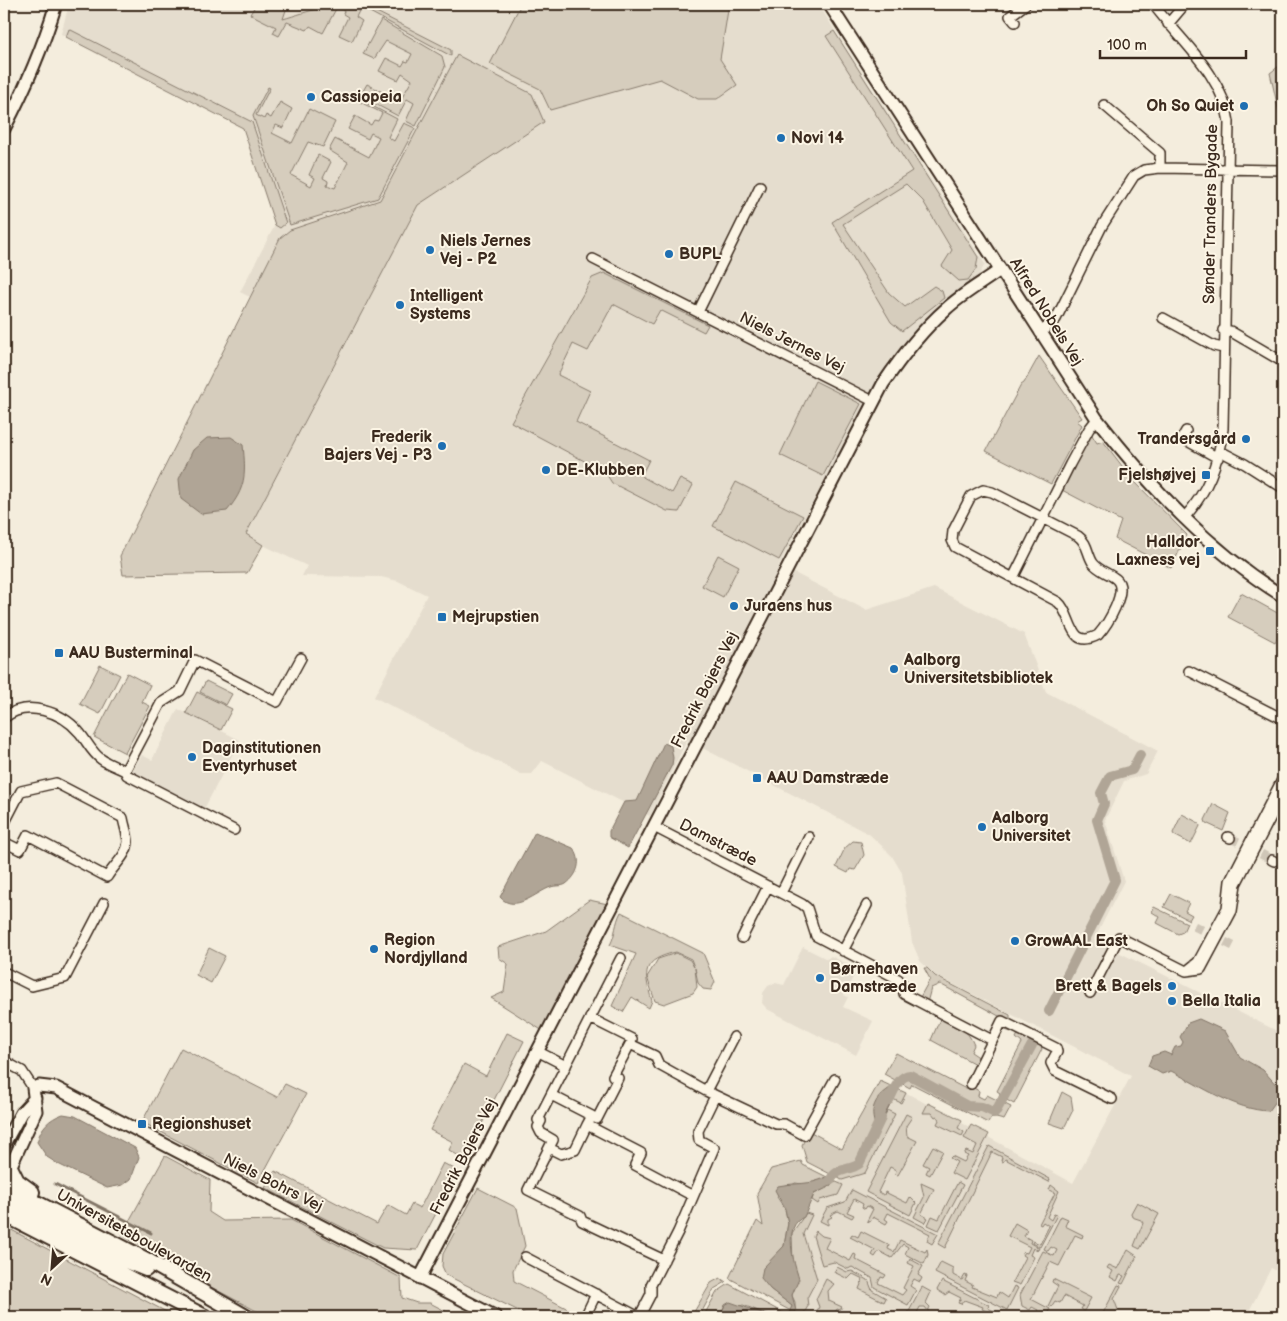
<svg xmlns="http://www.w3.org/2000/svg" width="1287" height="1321" font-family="'Balsamiq Sans',sans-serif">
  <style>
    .built { fill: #e5ddce }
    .green { fill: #d6cdbd; stroke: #887c6e }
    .water { fill: #b0a596; stroke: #817466 }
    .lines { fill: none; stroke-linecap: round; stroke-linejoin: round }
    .stream { stroke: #817466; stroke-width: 3 }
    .canal { stroke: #b0a596; stroke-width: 10 }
    .minor-tunnel { stroke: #cfc6b7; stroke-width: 9; stroke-dasharray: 9 4.5; stroke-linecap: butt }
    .minor-casing { stroke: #3b2a1e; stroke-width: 12 }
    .tertiary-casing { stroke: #3b2a1e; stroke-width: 15 }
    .secondary-casing { stroke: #3b2a1e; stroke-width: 18 }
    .minor { stroke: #fcf5e5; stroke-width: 9 }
    .tertiary { stroke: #fcf5e5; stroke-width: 11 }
    .secondary { stroke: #fcf5e5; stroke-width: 14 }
    .poi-dot { fill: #1f6fb2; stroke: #fcf5e5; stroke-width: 2 }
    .labels { text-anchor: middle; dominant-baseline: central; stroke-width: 4; stroke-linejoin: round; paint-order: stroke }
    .poi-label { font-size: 16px; font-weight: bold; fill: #3b2a1e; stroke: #fcf5e5; text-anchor: start }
    .street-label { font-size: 16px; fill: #3b2a1e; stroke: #fcf5e5 }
  </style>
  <rect width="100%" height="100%" fill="#f4eddd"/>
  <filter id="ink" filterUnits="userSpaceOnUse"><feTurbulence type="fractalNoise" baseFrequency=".02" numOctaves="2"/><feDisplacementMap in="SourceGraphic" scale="10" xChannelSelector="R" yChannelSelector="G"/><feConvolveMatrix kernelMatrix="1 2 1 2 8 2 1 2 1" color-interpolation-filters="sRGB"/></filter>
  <g filter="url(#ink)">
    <!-- built -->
    <path class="built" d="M69,4h749l167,260 -7,13 -31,22 -18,18 -40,44 -110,204 87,45 68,-22 90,46 22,58 112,59 -12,23 -22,7 -19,39 19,61 -30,59 189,94v240l-12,-6 -25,49h-448l5,-9 -6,-74 10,-21 -2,-1 12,-18 18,-6 7,-12 48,-64 -2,-2 13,-20 172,93 58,-107 -196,-101 -15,-14 -8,-19 -10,-69 -10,-17 -10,-10 -13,-12 -182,-94 -37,76 -108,-55 -10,13h-11l-147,-77 53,-102 -29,-14 -17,-4 -79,-1 5,-10 -44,-21 -17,-11 99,-190 -105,-52 35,-67 -32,-97 -182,-94z
      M178,709l62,31 -36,69 -72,-37 10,-17 10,5z
      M803,947l24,12 4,-3 26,13 -13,26 4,2 -5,10 30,14 -17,34 -89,-46 -5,-6 1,-10 5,-7 7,-3 9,2z"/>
    <!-- green -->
    <path class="green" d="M248,4h40l-5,15c25,-7 52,-19 77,-10l-4,8 6,4 -10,20 -13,-6 9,-18 -5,-3 1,-3 -7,-4 -14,26 -13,-7 -3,4 -20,-8 -8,14 -6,-3 3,-6 -26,-13 4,-6z
      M355,4h6l90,46v6z
      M521,4h208l-9,55 17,26 -20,14h-19l-38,-20 -110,31 -10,-21 -50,-25z
      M381,20l61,36 3,11 -29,59 -10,-5 8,-18 -7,-4 -9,17 -38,-20 7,-12 33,17 12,-21 -10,-7 -4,7 -19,-9 7,-13 16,8 3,-5 3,1 4,-8 -26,-13 -12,18 -11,-5z
      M69,29l183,93 34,101 -6,5 -5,-3 -32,-97 -177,-91z
      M834,31l144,226 -2,12 -8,11 -9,1 -17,-15 10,-16 -29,-49 -17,-17 -63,40 46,69 16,14 29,-21 8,5 2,7 -42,33 -11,-9 -59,-100 80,-51 -86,-135z
      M457,55l75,39 12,28 -126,83 -172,329 17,11 -16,28 -124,2 -3,-19 160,-318 10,-8 90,-30z
      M1283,63v67l-13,-57z
      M268,87l2,1 -14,27 8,4 2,-4 5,3 9,-16 12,7 -9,19 -7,-3 -4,8 20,10 17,-34 26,13 -12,25 -15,-5 -17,33 20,11 4,-8 -6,-3 9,-20 13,7 -8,16 5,3 -1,4 8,3 13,-26 -19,-12 6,-11 34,18 10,-20 -8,-4 -3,6 -20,-10 7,-13 16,9 3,-5 4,1 4,-8 -24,-12 1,-2 38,20 -9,18 6,4 10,-18 11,5 -37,70 -88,27 -37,-109z
      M604,273l104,52 -4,7 -44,-22 -8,14 -39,-20 -25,47 -15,-7 -15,31 32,16 -14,31 73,38 -8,16 31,17 8,-14 13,6 -14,27 -12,-1 -55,-28 -7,-11 -94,-50 81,-144z
      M1039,356l43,62 -5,3 5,4 -31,59 -65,-33 35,-66 3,-2z
      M815,381l46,23 -38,72 -43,-21z
      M1090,432l7,11 6,-2 29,38 55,56 -16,33 -56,-29 6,-18 -61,-32z
      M736,482l67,34 -24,44 -66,-34z
      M718,555l21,11 -16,31 -21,-11z
      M1241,593l42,23v10l-8,16 -47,-25z
      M100,665l20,10 -20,39 -20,-10z
      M127,673l23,12 -8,17 8,4 -25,47 -31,-16z
      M206,681l26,13 -6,11 -26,-13z
      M197,692l35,17 -11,21 -35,-17z
      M1213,804l17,9 -7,18 -17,-8 -1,-3z
      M1182,814l17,9 1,3 -9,18 -17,-9 -1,-2z
      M853,841l8,1 3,13 -9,15 -5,-1 -2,4 -12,-6 9,-19z
      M1171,894l18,9 -4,8 7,4 -3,5 -25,-13z
      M589,900l19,4 -65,127 -52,-33 13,-6 4,-28 -9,-6 -1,-11 48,-16z
      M1154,907l33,16 -4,9 -5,2 -21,-11 3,-6 -8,-5z
      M621,912l82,41 12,29 -4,8 -8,-1 -5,-6 -3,-15 2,19 -4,6 -29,11 -9,-3 -8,-24 11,-18 18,-6 14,7 4,7 -3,-8 -15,-7c-34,8 -33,19 -24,49l-3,7 -17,-11 -9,15 -11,-6 24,-52 -26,-9c6,-11 5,-22 11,-33z
      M209,948l16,8 -14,27 -15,-8z
      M924,968h3l8,8 75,39v7l-70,-38 -9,4 -4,15 -8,-4 11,-20z
      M941,1017c14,7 27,12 33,28l-3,7 9,6 -3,7 -46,-25z
      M1006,1028h4l29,15 3,6 -28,55 -15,-8 1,-3 -3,-2 25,-48 -6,-5 2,-4 -13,-4z
      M507,1033l17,8 -60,118 -15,-9 4,-8 -23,-12 34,-66 22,12z
      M181,1048l96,49 8,-13 21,10 -48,89 -116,-61z
      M896,1053l70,36 6,-2 7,4 -1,5 6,3 3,-4 24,12 -7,13 -12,-3 -4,6 -76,-39 -2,4 -26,-14z
      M880,1081l26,12 -5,10 -8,-4 2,-11 -15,41 7,-19 8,4 -30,59 -23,7 -35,-18 -5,-17 7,-14 33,18z
      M1062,1092l9,5 2,13 -9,18 -15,-5z
      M928,1103l34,17 -4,8 6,4 -2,4 -25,-12 2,-4 -2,-4 -2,1 -3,-4h-9z
      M906,1114l6,3 -6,9 1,10 10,5 -19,34 -3,-1 1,-4 -6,-3 -12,25 6,3 1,-3 22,11 3,-6 6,6 -6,12 -44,-23z
      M971,1125l18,9 -24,46 -14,-7 6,-11 -7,-4 2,-2 12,6 4,-6 -4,-2 2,-3 7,3 4,-9 -13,-7z
      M933,1146l10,5 -13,24 -4,-2 3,-6 -6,-3z
      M989,1146l61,33 -1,3 -44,-23 -2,3 -2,-1 1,-4 -10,-5 -47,96 -7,-4z
      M165,1156l45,24 -1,32 14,9 68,-1 110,58 1,20 15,5h13l27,14h-189l-118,-62 -28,-21z
      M801,1161l2,4 24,12 -17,8 -15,-2 -18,14 8,12 3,14 -4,23 -7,9 -7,34 22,17 -1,5 -62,-33 28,-57 6,5 -6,-33 14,-24z
      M443,1163l15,8 -41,79 -34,-2 -118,-60 10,-17 102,53 11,-19 18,10 6,-11 8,4z
      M834,1181l9,4 -5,10 -18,5 -2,4 -6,-4 2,-6 10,-5z
      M958,1182l5,3 -24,45 -11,-5 4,-9 7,3z
      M921,1183l13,6 -13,25 7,4 -3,5 -11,-6 10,-20z
      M1051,1185l8,6 -12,26 4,3 3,-6 3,1 -17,32 -8,-4 1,-2 7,3 9,-18 -6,-4 -2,3 -2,-1 16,-31 -6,-3z
      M478,1188l39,20 8,38 -12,24 1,11 58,30 -2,6h-39l-85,-42 -4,-9 1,-12z
      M852,1190l86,44 -6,10 -5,-3 3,-7 -42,-21 -3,6 3,2 -2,3 -13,-7 -3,5 -3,-1 6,-12 -6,-3 -2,3 -3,-2 1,-3 -9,-5 -7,13 7,3 -2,3 -14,-7 -8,4 2,2 -4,2v6l-8,-4 7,-13 18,-6z
      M1137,1202l22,12 -19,35 -6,-3 9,-23 -2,-3 -9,-3 -1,-4z
      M806,1213l6,2 -9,19 14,45 -10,19 1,8 -6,11 -7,-3v-12l-3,-6 5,-23 -4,-8 -1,-32z
      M1061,1216l7,3 -3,7 18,9 -1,3 -7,-3 -16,31 -9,-4 -19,37 19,10 -3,5h-11l2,-4 -6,-3 -2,3 -8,-4 -2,-11 23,-44 11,5 3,-6 -6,-3 -3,4 -4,-2z
      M1015,1223l12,7 -3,6 7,4 -1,3 9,5 -1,2 -5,-2 -3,7 4,2 -14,28 -8,-3 13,-25 -3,-2 2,-3 3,1 3,-6 -22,-11z
      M4,1226l172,91h-172z
      M816,1231l6,5 8,2 -5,10 25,13 4,-7 2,1 -1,4 31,16 -2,3 -3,-1 -3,6 24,12 4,-5 -3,-2 11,-22 -6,-3 2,-4 13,7 -5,9 4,3 -2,4 -6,-3 -4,7 6,4 -8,15 -34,-18 -2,-9 -20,-11 -4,2 -14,-7 -12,3 -9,-29z
      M861,1231l28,14 -1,4 6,3 6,-12 25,12 2,-3 1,6 -4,9 -19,-10 3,-7 -5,-3 -11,14 -13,-7 -4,6 -3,-2 3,-5 -25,-13 2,-3 6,3z
      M1128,1250l9,6 -14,28 -3,-1 4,-7 -4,-1 -3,6 -7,-4 3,-6 -6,-3 2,-3 9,4z
      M941,1262l12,6v7l9,5 3,-5 2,1 -2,5 8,4 -1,2 25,10 2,-5 9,6 6,-12 4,2 -11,22 -72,-37z
      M837,1267l10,5 5,-1 16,9 4,10 14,8 -2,4 -25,-13 4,-10 -10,-5 -5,5 -14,-7z
      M720,1278l6,4 -12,7 -15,28h-8l20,-34z
      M826,1279l8,5 -6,7 1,10 13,6 -2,3 -3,-1 -5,8h-18l5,-10 -3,-8z
      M1053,1279l38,19 -7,13 -3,-2 2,-3 -19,-10 -4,7 -5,-2 -4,6 -3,-1 10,-20 -6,-4z
      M942,1281l47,24 -1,3 17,9h-11l1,-2 -13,-6 1,-2 -19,-7 -3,4 -3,-1 3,-5 -12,-6 -4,3 -8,-5z
      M729,1284l60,32 -15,1 -31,-12 -22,8 -1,4h-17l14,-25z
      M1118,1285l3,1 -7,13 4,11 -4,7h-13z
      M922,1287l9,5 -5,11 4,4 -2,4 -3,-4h-5l-5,10h-9z"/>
    <!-- water -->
    <path class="water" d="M231,437l12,8c3,30 3,43 -16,66l-26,3 -20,-15 -2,-20 14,-29 14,-12z
      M664,743l7,3 2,12 -1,7 -44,83 -19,-11v-6l15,-29 13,-1z
      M535,832l38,16c10,12 5,27 -7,36 -5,3 -10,1 -15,3 -15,5 -36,27 -51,10z
      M1199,1019l26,12 15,26 23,13 16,18 2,6 -12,17c-34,-1 -68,-25 -98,-40l-9,3 -14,-8 4,-10 12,-4 7,3 4,-8 6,-1 2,-4 -3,-5 8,-14z
      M890,1088h5l2,3 -20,39c-8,-18 -5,-30 13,-42z
      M63,1114l12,2 60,32 4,9 -8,22 -8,6 -16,3 -49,-24 -11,-7 -10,-15c4,-15 12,-23 26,-28z
      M827,1177l7,4 -5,6 -15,7 -10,23c-22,9 -10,46 -5,62l-7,16 4,16 -3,6h-6l5,-11 -22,-17 -9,-11 2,-10 21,-22 4,-23 -3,-14 -10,-19 3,-4c21,-4 29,0 49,-9z
      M730,1302l44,15h-54l5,-12z"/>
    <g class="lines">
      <!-- stream -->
      <path class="stream" d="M55,1184l96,49"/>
      <!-- canal -->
      <path class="canal" d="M1049,1011l66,-131 -18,-60 7,-16 -3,-11 9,-17 22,-6 8,-15
        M889,1100c5,-9 9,-24 21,-25l57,31 15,1 13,6 37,-68
        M831,1179c6,-11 18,-8 28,-15l22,-46"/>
      <!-- minor-tunnel -->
      <path class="minor-tunnel" d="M1230,838l11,5
        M1261,854l11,6
        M1194,926l12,6
        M1225,942l12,6"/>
      <defs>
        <path id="minor" d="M1153,4c28,38 69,69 76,118l-6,307c-5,35 -15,62 -39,89
          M1015,22l-5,-6 16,-12
          M1168,24l17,-20
          M1104,105l56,48v15
          M593,259l280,142
          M698,312l62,-126
          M1163,318l51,28 9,2
          M1223,330l7,1 53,31
          M1040,333l16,-14 46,-93 32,-50 10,-6 16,-2 123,2
          M1186,431l-4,7 36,20
          M1220,451l25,13 38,24
          M983,490l9,2 86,44c10,7 9,18 15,27 6,8 16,10 23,16 13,11 -9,46 -18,56 -30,16 -25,-21 -40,-33l-103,-55 -3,-7 1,-9 18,-35z
          M1013,578l57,-114 19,-35 8,-10
          M1189,671l94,48
          M4,718c22,-19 58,-6 75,14 8,9 12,20 22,27 7,5 16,8 24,12l36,-68 19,-12 15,-31 82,42 24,-44
          M125,771l2,4 107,55
          M4,824l17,-33 35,-8 67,35c1,7 5,17 5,24 -1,14 -15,24 -21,35l-79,-42 -8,15 -16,-8
          M654,827l148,77 5,4 9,28 82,43 5,5 1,10 88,46
          M1228,837l2,1
          M1272,860l2,1
          M781,893l28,-56
          M742,938l26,-52
          M843,951l24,-46
          M621,958l-83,162 3,1 -3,6 3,6 12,7 -25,50 52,26 2,5 82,39
          M1188,970l10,-8 29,-54 3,-27 53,-103
          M4,972l28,14 33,-8 39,-75
          M1090,993l29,-56 67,34 15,-2 31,-58 4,-27 47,-90
          M590,1018l42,21 -2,5 25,12 4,9 47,26
          M734,1037l-28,54 70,33h8l20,11 31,-56
          M537,1051l29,15
          M4,1061l18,10 11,17
          M971,1084l31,-63 54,27 1,4 -6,11 4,8 57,28
          M551,1095l41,21
          M587,1125l5,-9 5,3 21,-41 -5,-2 17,-32
          M549,1148l12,6 14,-4 12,-25 54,28 -6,12 58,31
          M525,1257l114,60 12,-23v-9l27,-53 36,-84 -15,-8 -1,-9 17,-35
          M585,1317l11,-23"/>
        <path id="tertiary" d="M829,4l268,415c53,67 112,132 186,177
          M4,129c21,-40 39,-82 52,-125
          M4,1144l17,-31 14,-15
          M4,1181l32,-70 -3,-23 6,-2 17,2 440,229
          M420,1278l463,-894c19,-28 38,-53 63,-75 16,-15 36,-26 54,-39"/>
        <path id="secondary" d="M11,1169l6,12 15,11
          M4,1186l146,76 96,55
          M4,1200l107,55 35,14
          M4,1214l201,103"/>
      </defs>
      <!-- minor casing -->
      <use href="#minor" class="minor-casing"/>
      <!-- tertiary casing -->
      <use href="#tertiary" class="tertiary-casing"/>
      <!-- secondary casing -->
      <use href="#secondary" class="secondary-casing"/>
      <!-- minor -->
      <use href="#minor" class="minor"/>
      <!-- tertiary -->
      <use href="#tertiary" class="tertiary"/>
      <!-- secondary -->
      <use href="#secondary" class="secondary"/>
    </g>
  </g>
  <!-- markers -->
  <g class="poi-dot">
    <circle cx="311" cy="97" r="5"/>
    <circle cx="1244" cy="106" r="5"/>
    <circle cx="781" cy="138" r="5"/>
    <circle cx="430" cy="250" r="5"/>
    <circle cx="669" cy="254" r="5"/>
    <circle cx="400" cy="305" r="5"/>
    <circle cx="1246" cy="439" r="5"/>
    <circle cx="442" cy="446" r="5"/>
    <circle cx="546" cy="470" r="5"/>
    <rect x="1201" y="470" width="10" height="10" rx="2.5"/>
    <rect x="1205" y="546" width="10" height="10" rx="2.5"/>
    <circle cx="734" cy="606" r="5"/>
    <rect x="437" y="612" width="10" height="10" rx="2.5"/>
    <rect x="54" y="648" width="10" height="10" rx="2.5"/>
    <circle cx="894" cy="669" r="5"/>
    <circle cx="192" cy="757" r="5"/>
    <rect x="752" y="773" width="10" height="10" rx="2.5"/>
    <circle cx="982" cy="827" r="5"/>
    <circle cx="1015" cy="941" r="5"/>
    <circle cx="374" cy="949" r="5"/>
    <circle cx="820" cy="978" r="5"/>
    <circle cx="1172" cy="986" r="5"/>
    <circle cx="1172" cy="1001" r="5"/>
    <rect x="137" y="1119" width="10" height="10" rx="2.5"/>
  </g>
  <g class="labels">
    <!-- poi labels -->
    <g class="poi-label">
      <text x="321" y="97">Cassiopeia</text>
      <text x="1234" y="106" text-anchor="end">Oh So Quiet</text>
      <text x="791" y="138">Novi 14</text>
      <text x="440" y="241">Niels Jernes<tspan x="440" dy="18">Vej - P2</tspan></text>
      <text x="679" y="254">BUPL</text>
      <text x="410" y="296">Intelligent<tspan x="410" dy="18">Systems</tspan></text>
      <text x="432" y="437" text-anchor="end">Frederik<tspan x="432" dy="18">Bajers Vej - P3</tspan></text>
      <text x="1236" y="439" text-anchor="end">Trandersgård</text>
      <text x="556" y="470">DE-Klubben</text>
      <text x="1196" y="475" text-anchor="end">Fjelshøjvej</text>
      <text x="1200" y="542" text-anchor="end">Halldor<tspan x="1200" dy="18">Laxness vej</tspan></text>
      <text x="744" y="606">Juraens hus</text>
      <text x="452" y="617">Mejrupstien</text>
      <text x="69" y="653">AAU Busterminal</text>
      <text x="904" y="660">Aalborg<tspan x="904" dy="18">Universitetsbibliotek</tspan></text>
      <text x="202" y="748">Daginstitutionen<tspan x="202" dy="18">Eventyrhuset</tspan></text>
      <text x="767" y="778">AAU Damstræde</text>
      <text x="992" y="818">Aalborg<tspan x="992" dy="18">Universitet</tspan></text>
      <text x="384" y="940">Region<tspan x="384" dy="18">Nordjylland</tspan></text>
      <text x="1025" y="941">GrowAAL East</text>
      <text x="830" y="969">Børnehaven<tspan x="830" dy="18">Damstræde</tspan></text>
      <text x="1162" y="986" text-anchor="end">Brett &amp; Bagels</text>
      <text x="1182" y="1001">Bella Italia</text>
      <text x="152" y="1124">Regionshuset</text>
    </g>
    <!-- street labels -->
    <g class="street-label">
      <text transform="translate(1211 214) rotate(-89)">Sønder Tranders Bygade</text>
      <text transform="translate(1046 312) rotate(58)">Alfred Nobels Vej</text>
      <text transform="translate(792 343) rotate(27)">Niels Jernes Vej</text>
      <text transform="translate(705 690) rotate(-63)">Fredrik Bajers Vej</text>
      <text transform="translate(718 843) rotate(27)">Damstræde</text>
      <text transform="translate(464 1157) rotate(-63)">Fredrik Bajers Vej</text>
      <text transform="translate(273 1183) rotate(27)">Niels Bohrs Vej</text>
      <text transform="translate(134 1236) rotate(29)">Universitetsboulevarden</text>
    </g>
  </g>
  <!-- margin -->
  <rect width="1287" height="1321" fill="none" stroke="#fcf5e5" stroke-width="20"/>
  <rect x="10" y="10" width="1267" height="1301" fill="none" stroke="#3b2a1e" stroke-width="2" filter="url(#ink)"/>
  <!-- north arrow -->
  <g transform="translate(52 1268) rotate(206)" stroke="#fcf5e5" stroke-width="4" paint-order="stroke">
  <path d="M0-4L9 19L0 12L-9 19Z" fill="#3b2a1e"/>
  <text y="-8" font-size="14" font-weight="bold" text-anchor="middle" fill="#3b2a1e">N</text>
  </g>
  <!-- scale -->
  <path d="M1100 50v8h146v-8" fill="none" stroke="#3b2a1e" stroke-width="2.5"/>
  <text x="1107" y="50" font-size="15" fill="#3b2a1e" stroke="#fcf5e5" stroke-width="4" paint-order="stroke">100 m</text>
</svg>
